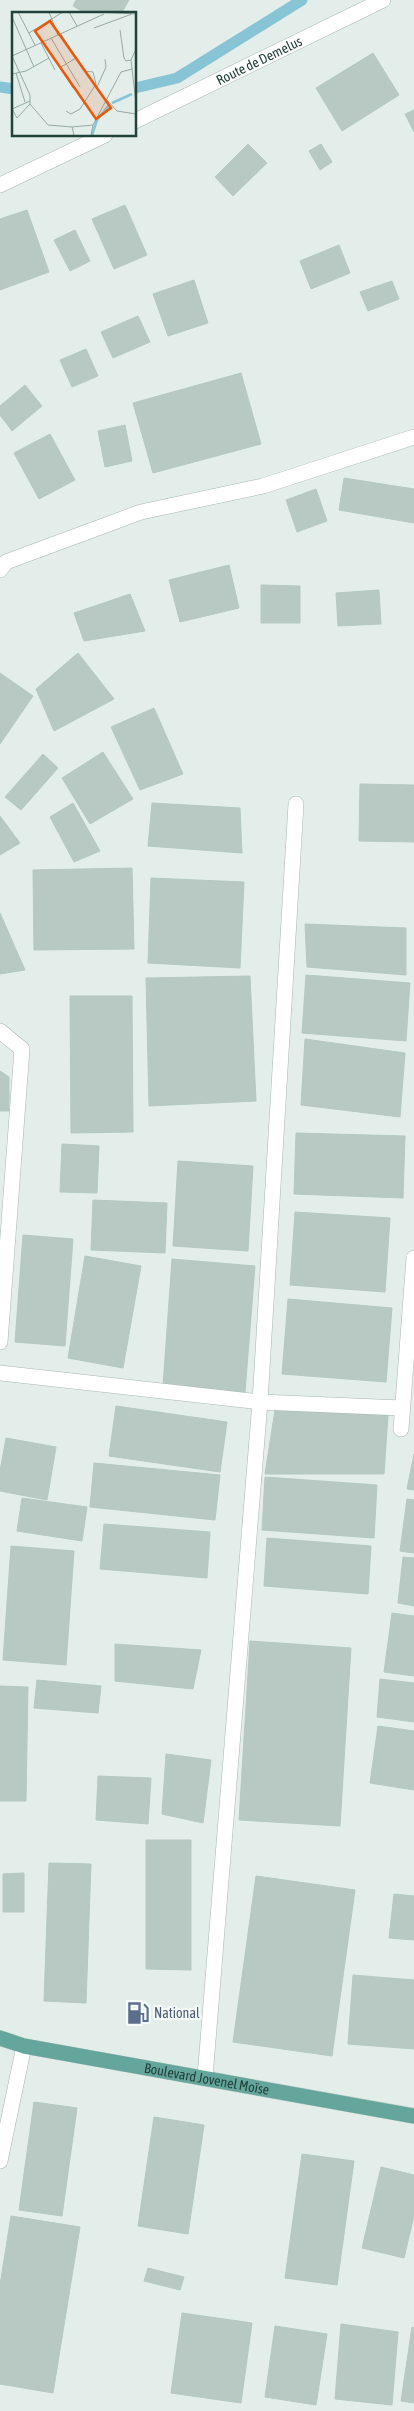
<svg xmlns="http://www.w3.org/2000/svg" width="414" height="2411" font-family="'Asap Condensed',sans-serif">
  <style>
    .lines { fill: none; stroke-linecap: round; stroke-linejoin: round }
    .stream { stroke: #87c4d6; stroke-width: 11 }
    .building { fill: #b8c9c3; stroke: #b5c8c2 }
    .street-casing { stroke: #a5b7b2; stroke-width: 16 }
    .primary-casing { stroke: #c1cac8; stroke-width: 16 }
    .street { stroke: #fff; stroke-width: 15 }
    .primary { stroke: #64a69b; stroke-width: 15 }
    .labels { text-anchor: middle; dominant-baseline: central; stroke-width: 4.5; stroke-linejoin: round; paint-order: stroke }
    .street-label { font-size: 14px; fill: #21413b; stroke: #f4faf7 }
    .service-label { font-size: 14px; fill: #4e5e75; stroke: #f4faf7; text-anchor: start }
    .inset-river { fill: none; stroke: #87c4d6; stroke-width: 2.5 }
    .inset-road { fill: none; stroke: #95a9a4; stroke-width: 1 }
    .view { fill: #e8590c; fill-opacity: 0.15; stroke: #e8590c; stroke-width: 2.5 }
    .inset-edge { fill: none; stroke: #21413b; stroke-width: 2.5 }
  </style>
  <rect width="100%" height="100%" fill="#e3eeea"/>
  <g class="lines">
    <!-- stream -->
    <path class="stream" d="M0,87l14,2
      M135,88l42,-10 125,-78"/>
  </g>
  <!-- building -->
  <path class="building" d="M76,0h53l-8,14h-34l-14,-8z
    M373,53l26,42 -57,36 -26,-43z
    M414,110v22l-9,-18z
    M248,144l19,19 -34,33 -18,-19z
    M321,144l11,18 -12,8 -11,-19z
    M125,205l22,50 -33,14 -22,-50z
    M27,210l22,62 -49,18v-71z
    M75,230l15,31 -20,10 -16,-31z
    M339,245l11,28 -39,16 -11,-28z
    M194,280l14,43 -40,13 -15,-42z
    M392,281l7,18 -31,12 -8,-19z
    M138,316l12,26 -37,16 -12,-26z
    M86,349l12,27 -26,11 -12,-27z
    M241,373l20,71 -108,29 -20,-70z
    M25,385l17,21 -30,25 -12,-16v-9z
    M125,425l7,36 -27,6 -7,-36z
    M50,434l25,46 -36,19 -25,-46z
    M344,478l70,11v34l-75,-13z
    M316,489l11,32 -30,11 -11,-32z
    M229,565l10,43 -59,14 -11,-42z
    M261,585l39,1v37h-39z
    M379,590l2,34 -43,2 -2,-33z
    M130,594l15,37 -61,10 -10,-28z
    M78,653l36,46 -60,32 -18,-42z
    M0,673l33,23 -33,48z
    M154,708l29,66 -43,16 -29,-63z
    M103,752l30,47 -43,25 -28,-46z
    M43,754l15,14 -37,42 -16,-13z
    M360,784l54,1v57l-55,-1z
    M73,803l27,48 -26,11 -24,-45z
    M152,803l88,5 2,45 -94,-7z
    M0,816l20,27 -20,12z
    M132,868l2,81 -100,1 -1,-80z
    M151,878l93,4 -4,86 -92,-5z
    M0,913l25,57 -25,4z
    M305,924l101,4v47l-99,-8z
    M306,975l104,8 -4,58 -104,-8z
    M250,976l6,125 -107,5 -3,-128z
    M70,996h62l1,136 -62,1z
    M305,1039l100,14 -5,64 -99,-12z
    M0,1071l9,6v34h-9z
    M296,1133l109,3 -2,62 -109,-4z
    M62,1144l37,2 -2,47 -37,-1z
    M178,1161l75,5 -5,85 -75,-5z
    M93,1200l74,3 -2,50 -74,-3z
    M295,1212l95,6 -5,74 -95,-7z
    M23,1235l50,4 -8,107 -50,-4z
    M85,1256l56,10 -18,102 -55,-10z
    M172,1259l83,7 -10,126 -82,-6z
    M288,1299l104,9 -6,74 -104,-8z
    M116,1406l111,16 -7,50 -111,-16z
    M275,1410l113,5 -4,59h-119z
    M6,1438l50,9 -9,53 -47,-9v-20z
    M414,1454v36l-7,-1z
    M94,1463l126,12 -5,45 -125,-13z
    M265,1477l112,8 -3,53 -112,-8z
    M22,1498l65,9 -5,34 -65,-10z
    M407,1499l7,1v53l-14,-2z
    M104,1524l106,8 -3,46 -107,-9z
    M267,1538l104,8 -3,48 -104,-8z
    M11,1546l63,5 -8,114 -63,-5z
    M403,1557l11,1v48l-16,-3z
    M392,1613l22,3v60l-30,-4z
    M250,1641l101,7 -11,178 -101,-6z
    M115,1644l86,6 -8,39 -78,-8z
    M380,1679l34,4v39l-37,-5z
    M37,1680l64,6 -3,27 -64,-5z
    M0,1686l28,1 -2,114h-26z
    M378,1726l36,5v59l-44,-7z
    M166,1754l45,6 -8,63 -41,-9z
    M98,1776l53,2 -3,46 -52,-4z
    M146,1840h45v130l-45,-1z
    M49,1863l42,1 -5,139 -42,-2z
    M24,1873v39h-21v-38z
    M256,1876l99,14 -23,166 -99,-14z
    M394,1894l20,2v44l-25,-2z
    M353,1975l61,5v69l-66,-5z
    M34,2102l43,6 -15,108 -43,-6z
    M154,2117l50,8 -16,109 -50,-8z
    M302,2154l52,7 -17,124 -52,-7z
    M381,2167l33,8v41l-10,42 -42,-10z
    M11,2216l69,11 -27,166 -53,-9v-99z
    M148,2268l36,9 -4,13 -36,-9z
    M182,2313l70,10 -11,80 -70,-10z
    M341,2324l57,8 -6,73 -57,-6z
    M275,2326l52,8 -11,71 -51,-8z
    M412,2327l2,1v75l-13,-2z"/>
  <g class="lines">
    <defs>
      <g id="street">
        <path id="s1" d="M135,121l248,-121"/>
        <path d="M0,185l105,-50"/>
        <path d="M0,570l6,-8 135,-50 122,-26 151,-49"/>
        <path d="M0,1031l22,18 -22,293"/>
        <path d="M0,1373l260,29 142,6"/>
        <path d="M401,1429l13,-171"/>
        <path d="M205,2077l55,-675 36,-598"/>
        <path d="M0,2161l24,-115"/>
      </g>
      <g id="primary">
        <path id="s2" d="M0,2038l24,8 390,70"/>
      </g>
    </defs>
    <!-- street casing -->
    <use href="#street" class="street-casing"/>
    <!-- primary casing -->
    <use href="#primary" class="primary-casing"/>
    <!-- street -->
    <use href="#street" class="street"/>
    <!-- primary -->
    <use href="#primary" class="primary"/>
  </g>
  <!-- icons -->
  <defs>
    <symbol id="fuel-bare" viewBox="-9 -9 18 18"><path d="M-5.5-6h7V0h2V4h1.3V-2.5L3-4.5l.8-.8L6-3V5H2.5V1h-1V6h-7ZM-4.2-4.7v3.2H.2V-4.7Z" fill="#5c6f8a" stroke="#f4faf7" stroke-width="2.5" paint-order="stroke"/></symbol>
  </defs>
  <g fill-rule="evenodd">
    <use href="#fuel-bare" x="122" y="1997" width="32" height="32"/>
  </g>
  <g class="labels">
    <!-- street labels -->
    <g class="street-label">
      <text stroke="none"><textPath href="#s1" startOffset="138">Route de Demelus</textPath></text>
      <text stroke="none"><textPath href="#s2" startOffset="211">Boulevard Jovenel Moïse</textPath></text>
    </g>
    <!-- service labels -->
    <g class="service-label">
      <text x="154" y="2013">National</text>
    </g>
  </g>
  <!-- overview -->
  <g transform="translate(12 12)">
    <rect width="124" height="124" fill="#e3eeea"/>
    <path class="inset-river" d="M100,91l20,-9M80,123l5,-15 12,-15"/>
    <path class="inset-road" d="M6,0l17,33M37,0l9,23M57,0l8,14M87,0l37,2M0,5l22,50M82,16l38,-14M108,18l4,28 2,3 5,-1M17,21l34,-21M49,22l23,37 9,1 3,12 -16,25 -9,5 -5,-3M39,26l29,49M29,31l14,27M124,37l-5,11 5,43M0,44l92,-42M48,55l13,21M49,55l15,-9M4,61l9,29M0,62l14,-3 23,-13M85,75l9,-20 -1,-8M95,88l10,11 19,3M18,92l18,21 24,2M0,97l5,9 13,-14v-9l-18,-39M0,97l18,-8M62,123l-2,-8 21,-2M79,123l2,-10 28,-53 11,-3"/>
    <path class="view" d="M38,9l61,87 -15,11 -61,-88z"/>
    <rect width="124" height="124" class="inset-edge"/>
  </g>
</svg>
